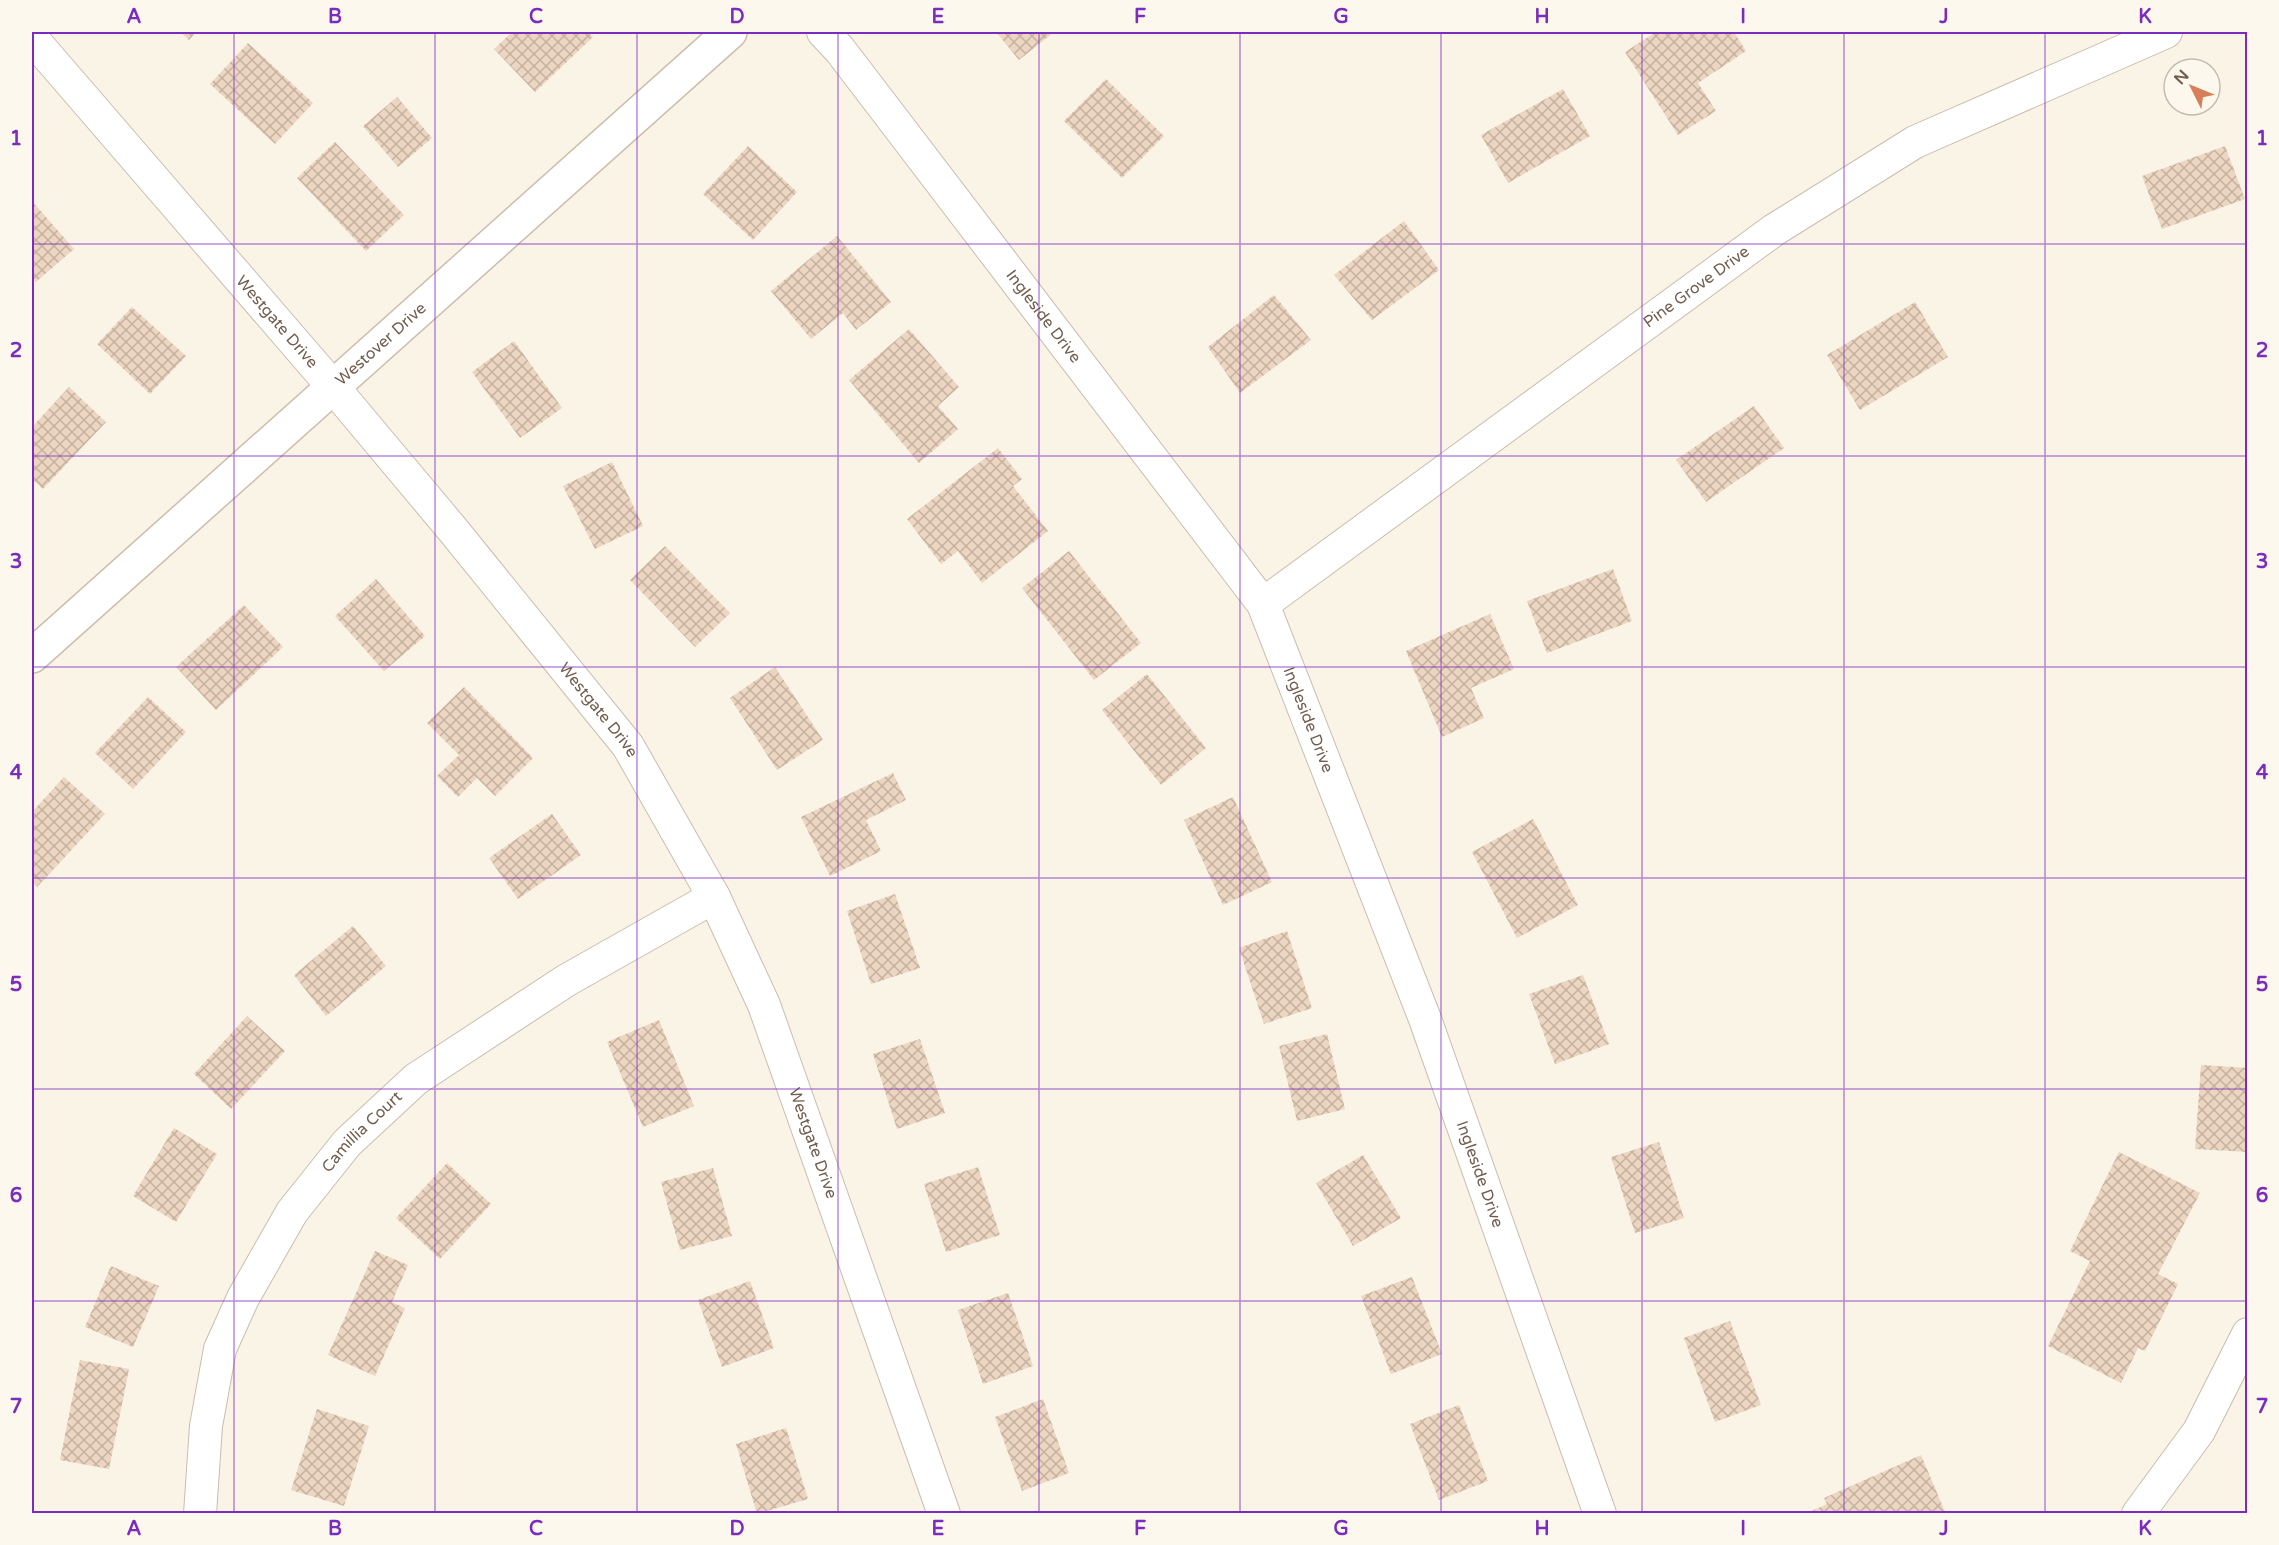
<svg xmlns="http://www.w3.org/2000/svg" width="2279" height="1545" font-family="'Varela Round',sans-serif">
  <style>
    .building { fill: url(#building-cross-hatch) }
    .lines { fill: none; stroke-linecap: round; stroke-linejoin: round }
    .street-casing { stroke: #cbbdae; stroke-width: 34 }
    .secondary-casing { stroke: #cdbdac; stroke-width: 36 }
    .street { stroke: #fff; stroke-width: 32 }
    .secondary { stroke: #fff; stroke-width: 33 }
    .grid { fill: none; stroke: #7b2cbf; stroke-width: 1.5; stroke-opacity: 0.55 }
    .labels { text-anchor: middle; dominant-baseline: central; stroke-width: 5; stroke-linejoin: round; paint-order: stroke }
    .street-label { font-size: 16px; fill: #715d4e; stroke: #fdf8ed }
    .neatline { fill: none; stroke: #7b2cbf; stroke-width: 2 }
    .grid-label { font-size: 20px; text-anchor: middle; font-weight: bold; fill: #7b2cbf }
  </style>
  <defs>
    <pattern id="building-cross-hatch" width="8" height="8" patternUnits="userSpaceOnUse" patternTransform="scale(1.5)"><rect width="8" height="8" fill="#edd6c1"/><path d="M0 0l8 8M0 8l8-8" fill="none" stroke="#c4b19f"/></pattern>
  </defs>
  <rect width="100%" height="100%" fill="#faf4e7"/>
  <!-- building -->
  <path class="building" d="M180,32h16l-7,8z
    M512,32h76l5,5 -58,55 -41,-43z
    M996,32h58l-35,28z
    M1656,32h78l12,19 -48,32 18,28 -38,24 -53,-83z
    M248,43l65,60 -38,41 -65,-60z
    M1106,79l58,57 -42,42 -58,-57z
    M1563,89l27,47 -82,47 -27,-48z
    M397,97l35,41 -34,29 -35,-41z
    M335,142l69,73 -38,36 -69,-73z
    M748,146l49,46 -44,48 -50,-46z
    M2225,146l20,53 -83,30 -20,-53z
    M32,201l42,48 -38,33 -4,-5z
    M1404,221l35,49 -67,50 -38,-45z
    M837,236l54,66 -35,28 -13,-17 -32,26 -40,-48z
    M1274,295l37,45 -71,53 -32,-46z
    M1915,302l33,55 -88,53 -33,-55z
    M132,307l54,49 -36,38 -53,-50z
    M909,329l50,58 -21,19 20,23 -39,34 -70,-83z
    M514,341l48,67 -42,30 -48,-66z
    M69,387l37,35 -63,67 -11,-10v-52z
    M1754,406l30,42 -78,54 -30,-42z
    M998,448l24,31 -9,7 35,45 -66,52 -24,-32 -17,13 -34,-45z
    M612,462l31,64 -48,23 -32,-63z
    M665,546l65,67 -35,34 -65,-67z
    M1069,551l72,92 -47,37 -72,-92z
    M1613,569l19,52 -85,32 -20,-52z
    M376,579l49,57 -41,35 -49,-55z
    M244,605l39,42 -67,63 -40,-43z
    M1490,614l24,55 -43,19 13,30 -42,19 -36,-86z
    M775,667l48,73 -46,30 -47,-72z
    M1147,674l59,74 -45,37 -59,-75z
    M464,687l69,71 -38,38 -18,-18 -19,19 -21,-21 22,-21 -32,-32z
    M148,697l38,35 -53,57 -38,-36z
    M893,773l13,27 -40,20 15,31 -51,25 -29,-59z
    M64,777l41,37 -68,73 -5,-5v-70z
    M1233,797l39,85 -49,23 -39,-85z
    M552,814l29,41 -63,44 -29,-41z
    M1533,819l45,86 -61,33 -45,-86z
    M895,894l25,74 -49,16 -24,-73z
    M353,926l33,40 -60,50 -32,-41z
    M1287,931l25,77 -48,16 -25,-76z
    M1583,975l26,69 -54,20 -26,-70z
    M247,1016l38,35 -54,58 -37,-35z
    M659,1020l35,86 -51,21 -36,-85z
    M1327,1034l18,75 -48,12 -18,-75z
    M920,1039l25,74 -48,16 -24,-75z
    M2201,1065l47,3v84l-53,-3z
    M174,1128l43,26 -41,68 -43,-26z
    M1659,1142l25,76 -49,15 -24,-76z
    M2119,1152l81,41 -42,81 20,10 -33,67 -7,-3 -17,35 -73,-37 42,-85 -20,-10z
    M1363,1155l38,63 -48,28 -37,-63z
    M447,1163l44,41 -51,55 -44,-41z
    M978,1167l22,68 -54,17 -22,-68z
    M713,1168l19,68 -52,14 -19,-68z
    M375,1251l33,14 -16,37 13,6 -30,68 -47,-21z
    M111,1266l48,20 -26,61 -48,-20z
    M1412,1277l30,77 -51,20 -30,-78z
    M750,1281l24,67 -52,19 -24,-67z
    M1008,1293l25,73 -50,18 -25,-74z
    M1730,1321l31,84 -46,17 -31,-84z
    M80,1360l49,9 -20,100 -49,-9z
    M1043,1399l26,74 -47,18 -27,-74z
    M1459,1405l29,76 -49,19 -29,-76z
    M317,1409l52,17 -25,80 -53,-16z
    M786,1428l22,71 -51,15 -21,-70z
    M1921,1455l25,59h-141l22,-10 -3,-6z"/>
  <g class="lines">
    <defs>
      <g id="street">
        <path id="s1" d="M823,32l17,18 423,554 162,415 175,495"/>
        <path id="s2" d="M32,38l302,350 119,142 175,216 86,151 50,108 180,509"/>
        <path id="s3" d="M1263,604l511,-374 141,-88 251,-110"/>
        <path id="s4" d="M200,1514l6,-88 14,-77 23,-51 49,-86 55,-69 69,-64 151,-99 147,-83"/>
        <path d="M2138,1514l61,-83 49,-97"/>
      </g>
      <g id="secondary">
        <path id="s5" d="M32,656l698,-624"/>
      </g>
    </defs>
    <!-- street casing -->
    <use href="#street" class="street-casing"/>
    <!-- secondary casing -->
    <use href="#secondary" class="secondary-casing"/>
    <!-- street -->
    <use href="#street" class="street"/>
    <!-- secondary -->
    <use href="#secondary" class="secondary"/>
  </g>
  <!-- grid -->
  <path class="grid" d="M234,32v1482M435,32v1482M637,32v1482M838,32v1482M1039,32v1482M1240,32v1482M1441,32v1482M1642,32v1482M1844,32v1482M2045,32v1482M32,244h2216M32,456h2216M32,667h2216M32,878h2216M32,1089h2216M32,1301h2216"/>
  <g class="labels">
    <!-- street labels -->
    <g class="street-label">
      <text stroke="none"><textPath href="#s3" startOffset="537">Pine Grove Drive</textPath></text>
      <text stroke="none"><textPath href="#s1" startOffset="360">Ingleside Drive</textPath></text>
      <text stroke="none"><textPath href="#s2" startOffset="375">Westgate Drive</textPath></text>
      <text stroke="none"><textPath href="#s5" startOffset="468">Westover Drive</textPath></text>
      <text stroke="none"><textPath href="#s2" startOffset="879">Westgate Drive</textPath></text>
      <text stroke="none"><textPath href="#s1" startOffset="846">Ingleside Drive</textPath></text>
      <text stroke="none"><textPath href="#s4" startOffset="428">Camillia Court</textPath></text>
      <text stroke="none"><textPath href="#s2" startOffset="1365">Westgate Drive</textPath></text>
      <text stroke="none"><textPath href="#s1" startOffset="1332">Ingleside Drive</textPath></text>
    </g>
  </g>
  <!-- border -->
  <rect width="2279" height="1545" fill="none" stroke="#fdf8ed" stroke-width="66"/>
  <!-- north arrow -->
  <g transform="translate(2192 87) rotate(313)"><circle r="28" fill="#fdf8ed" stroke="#c5baad" stroke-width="1.5"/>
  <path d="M0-4.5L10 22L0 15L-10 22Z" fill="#d77f59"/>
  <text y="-9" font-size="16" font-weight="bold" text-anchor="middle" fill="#715d4e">N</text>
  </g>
  <rect x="33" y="33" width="2213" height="1479" class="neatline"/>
  <g class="grid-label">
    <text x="134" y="23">A</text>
    <text x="335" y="23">B</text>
    <text x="536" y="23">C</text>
    <text x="737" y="23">D</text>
    <text x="938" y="23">E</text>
    <text x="1140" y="23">F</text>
    <text x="1341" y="23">G</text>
    <text x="1542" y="23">H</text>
    <text x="1743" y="23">I</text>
    <text x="1944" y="23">J</text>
    <text x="2145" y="23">K</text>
    <text x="16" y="145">1</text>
    <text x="2262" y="145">1</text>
    <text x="16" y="357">2</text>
    <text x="2262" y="357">2</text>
    <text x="16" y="568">3</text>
    <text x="2262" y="568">3</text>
    <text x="16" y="779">4</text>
    <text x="2262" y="779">4</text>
    <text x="16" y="991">5</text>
    <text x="2262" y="991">5</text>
    <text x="16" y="1202">6</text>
    <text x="2262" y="1202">6</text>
    <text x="16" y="1413">7</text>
    <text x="2262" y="1413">7</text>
    <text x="134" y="1535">A</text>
    <text x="335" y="1535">B</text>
    <text x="536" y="1535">C</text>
    <text x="737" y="1535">D</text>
    <text x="938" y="1535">E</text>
    <text x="1140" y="1535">F</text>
    <text x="1341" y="1535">G</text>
    <text x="1542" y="1535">H</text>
    <text x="1743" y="1535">I</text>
    <text x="1944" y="1535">J</text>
    <text x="2145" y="1535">K</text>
  </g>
</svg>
